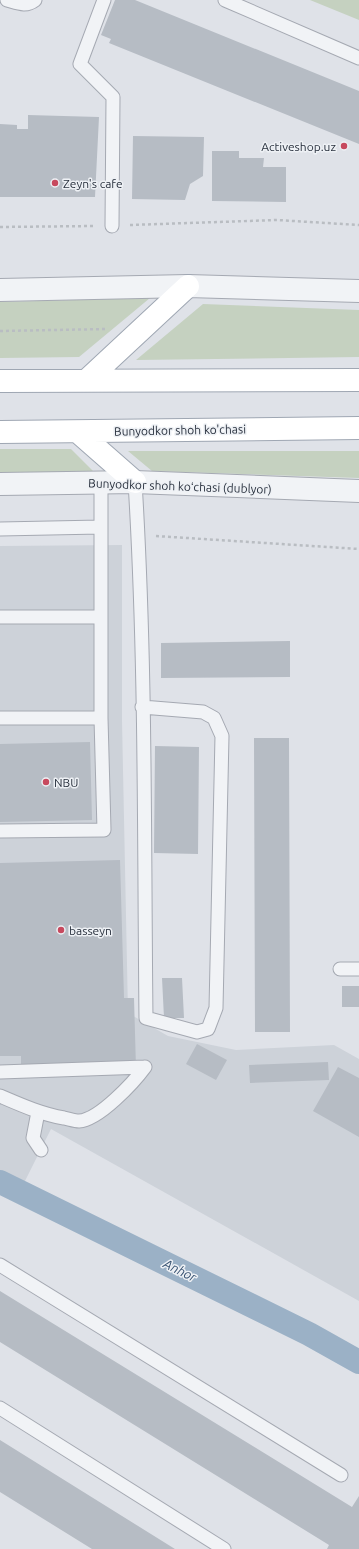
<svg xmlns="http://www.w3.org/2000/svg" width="359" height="1549" font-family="Ubuntu,sans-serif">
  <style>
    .built { fill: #cdd2d9 }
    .green { fill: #c5d1c0 }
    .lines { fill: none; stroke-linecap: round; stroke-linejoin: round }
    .canal { stroke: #9bb1c6; stroke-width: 24 }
    .building { fill: #b6bcc4 }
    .service-casing { stroke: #a5a9b2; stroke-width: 15 }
    .tertiary-casing { stroke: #a5a9b2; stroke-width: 24 }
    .primary-casing { stroke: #9fa7b3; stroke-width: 24 }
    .path { stroke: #b9bdc2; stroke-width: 2.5; stroke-dasharray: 3 3; stroke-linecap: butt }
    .service { stroke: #f1f3f6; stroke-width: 13 }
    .tertiary { stroke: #f1f3f6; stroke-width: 22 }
    .primary { stroke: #fff; stroke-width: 22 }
    .poi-dot { fill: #c7495e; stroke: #eef1f5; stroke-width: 1.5 }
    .labels { text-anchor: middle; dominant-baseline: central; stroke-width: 3; stroke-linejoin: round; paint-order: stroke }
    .poi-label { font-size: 12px; fill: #29313e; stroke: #eef1f5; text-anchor: start }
    .street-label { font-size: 12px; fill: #29313e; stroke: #eef1f5 }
    .water-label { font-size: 13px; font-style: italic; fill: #355070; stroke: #eef1f5 }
  </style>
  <rect width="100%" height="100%" fill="#dfe2e8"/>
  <!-- built -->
  <path class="built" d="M122,545v176l6,292 40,23 68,14 98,-5 25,14v242l-308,-172 -31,62h-20v-645z"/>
  <!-- green -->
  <path class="green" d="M310,0h49v20z
    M150,298l-71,59 -79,1v-56z
    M203,304l156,6v47l-223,3z
    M0,449h71l23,23h-94z
    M128,451h231v27l-207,-7z"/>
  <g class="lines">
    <!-- canal -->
    <path class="canal" d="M0,1182l309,152 50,28"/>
  </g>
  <!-- building -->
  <path class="building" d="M115,0h20l224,91v53l-250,-101 2,-4 -10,-4z
    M28,115l71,2 -4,80h-95v-73l17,1v4h11z
    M133,136l71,1 -1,39 -13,8 -5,16 -53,-1z
    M212,151h27v7h25l-1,9h23v35l-74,-1z
    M290,641v36l-129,1v-35z
    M254,738h35l1,294h-35z
    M90,742l2,78 -92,2v-78z
    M155,746l44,1 -1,107 -44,-1z
    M120,860l4,138h10l2,70 -115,3v-15h-21v-193z
    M162,978h20l2,40h-20z
    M342,986h17v21h-17z
    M197,1044l30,16 -11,20 -30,-16z
    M328,1062l1,18 -79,3 -1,-18z
    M338,1067l21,11v59l-46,-26z
    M0,1291l352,216 7,-11v53h-32l2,-4 -329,-203z
    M0,1440l175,109h-83l-92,-57z"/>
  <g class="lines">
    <defs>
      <path id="service" d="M7,0c11,3 19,7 28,0
        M104,0l-24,64 33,33 -1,129
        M225,0l134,58
        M135,482c11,179 9,358 11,536l51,14 11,-3 8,-21 6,-272 -8,-18 -11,-6 -61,-5
        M0,529l100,-2
        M0,617h100
        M0,718h101
        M0,831l104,-1 -3,-112v-235
        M340,969h19
        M0,1072l145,-5
        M0,1096c21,9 41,18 64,22 5,1 11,3 15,3 20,-1 55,-39 66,-54
        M38,1112l-5,26 8,12
        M0,1265l341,210
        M0,1408l224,141"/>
      <path id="tertiary" d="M0,290l188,-4 171,5
        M0,484l135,-2 224,9"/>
      <path id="primary" d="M87,380l101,-94
        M0,381l359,-1
        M0,432l359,-4
        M78,432l57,50"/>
    </defs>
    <!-- service casing -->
    <use href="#service" class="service-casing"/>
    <!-- tertiary casing -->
    <use href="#tertiary" class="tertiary-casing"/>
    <!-- primary casing -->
    <use href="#primary" class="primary-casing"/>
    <!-- path -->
    <path class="path" d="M130,225l147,-5 82,5
      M0,227l95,-1
      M0,331l108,-2
      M156,536l203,13"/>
    <!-- service -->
    <use href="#service" class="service"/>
    <!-- tertiary -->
    <use href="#tertiary" class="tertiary"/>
    <!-- primary -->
    <use href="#primary" class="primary"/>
  </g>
  <!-- markers -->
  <g class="poi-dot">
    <circle cx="344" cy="146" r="4"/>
    <circle cx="55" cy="183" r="4"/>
    <circle cx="46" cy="782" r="4"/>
    <circle cx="61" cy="930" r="4"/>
  </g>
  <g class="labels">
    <!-- poi labels -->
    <g class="poi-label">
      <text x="336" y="146" text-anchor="end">Activeshop.uz</text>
      <text x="63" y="183">Zeyn's cafe</text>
      <text x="54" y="782">NBU</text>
      <text x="69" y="930">basseyn</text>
    </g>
    <!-- street labels -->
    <g class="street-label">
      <text transform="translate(180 430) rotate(-1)">Bunyodkor shoh ko'chasi</text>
      <text transform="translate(180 486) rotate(2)">Bunyodkor shoh koʻchasi (dublyor)</text>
    </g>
    <!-- water labels -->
    <g class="water-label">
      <text transform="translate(180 1270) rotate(26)">Anhor</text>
    </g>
  </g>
</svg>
